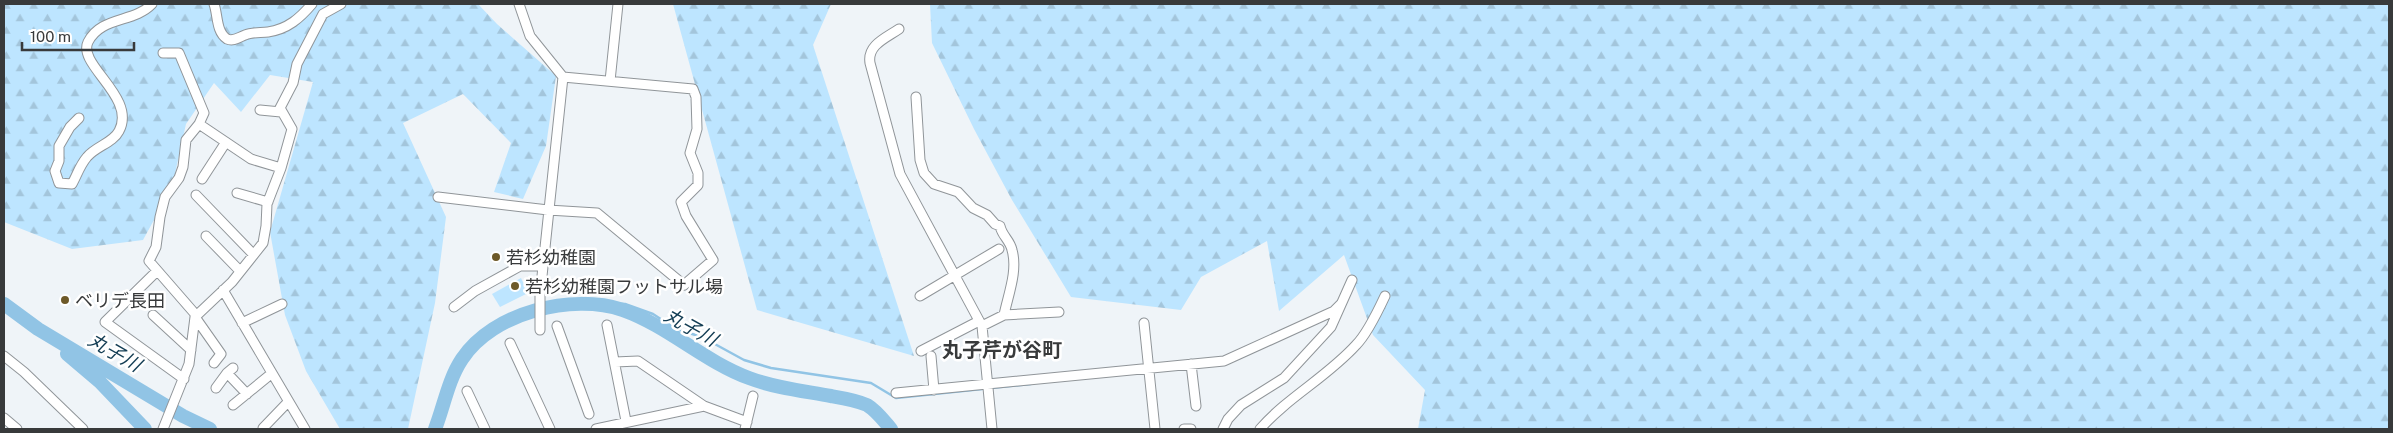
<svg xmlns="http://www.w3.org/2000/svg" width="2393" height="433" font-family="'Public Sans','Noto Sans JP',sans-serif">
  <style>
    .forest { fill: url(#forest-firs) }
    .pitch { fill: #bde5ff }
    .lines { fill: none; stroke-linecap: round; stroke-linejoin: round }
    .stream { stroke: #91c4e5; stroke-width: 2.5 }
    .river { stroke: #91c4e5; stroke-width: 14 }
    .minor-casing { stroke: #909599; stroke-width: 11 }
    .minor { stroke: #fff; stroke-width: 9 }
    .poi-dot { fill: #6d5928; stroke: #fff; stroke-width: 2 }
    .labels { text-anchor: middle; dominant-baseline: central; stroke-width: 5; stroke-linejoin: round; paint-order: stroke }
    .poi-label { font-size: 18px; fill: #383a3b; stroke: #fff; text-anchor: start }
    .water-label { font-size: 19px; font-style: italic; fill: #123c53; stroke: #fff }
    .quarter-label { font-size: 20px; font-weight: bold; fill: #383a3b; stroke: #fff }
  </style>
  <defs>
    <pattern id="forest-firs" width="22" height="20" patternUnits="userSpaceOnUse" patternTransform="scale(1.25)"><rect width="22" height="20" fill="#bde5ff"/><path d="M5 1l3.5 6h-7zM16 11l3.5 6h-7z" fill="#a3c5db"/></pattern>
  </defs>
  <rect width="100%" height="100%" fill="#eff4f8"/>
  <!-- forest -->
  <path class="forest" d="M4,4h474l19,20 59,52 -10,70 -23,53 -29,-7 17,-49 -48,-49 -60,29 43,94 -11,86 -27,126h-68l-34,-58 -21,-56 -15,-83 43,-150 -43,-7 -29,37 -27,-29 -28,41 -14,63 -29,53 -71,9 -68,-27z
    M673,4h158l-18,41 101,311 -157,-46z
    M930,4h1459v425h-971l7,-39 -52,-55 -29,-80 -65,56 -12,-70 -66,36 -20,33 -110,-13 -59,-97 -38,-71 -42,-86z"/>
  <!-- pitch -->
  <path class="pitch" d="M521,278l7,15 -28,14 -8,-13z"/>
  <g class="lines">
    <!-- stream -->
    <path class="stream" d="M582,303l43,1 28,10 23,15 26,8 42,23 27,8 100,15 25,15 135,-14"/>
    <!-- river -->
    <path class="river" d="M4,304l34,25 145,87 27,13
      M67,354l33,28 45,47
      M435,429c9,-23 13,-49 27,-70 31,-47 110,-66 161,-49 45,16 82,52 126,68 26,10 55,13 82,18 12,2 25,4 36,9 10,6 17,16 24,24"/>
    <defs>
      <path id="minor" d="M214,4c4,11 2,28 13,35 7,3 12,-2 18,-4 7,-3 16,-2 23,-3 20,-3 32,-14 44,-28
        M519,4l11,32 33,41 -23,218v35
        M899,29c-13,9 -32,16 -29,34l30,111 82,152 10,103
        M163,53h16l25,60 -5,11 -13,16 -3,27 -4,11 -14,19 -5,20 -4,30 -7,14 47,54
        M610,81l8,-77
        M916,97l4,63 4,13 10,11 24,8 15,16 14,7 8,9 5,2c2,10 10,14 12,24 6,21 -4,45 -8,65
        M260,110l21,2
        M79,118l-9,9 -11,19v15l-4,10 4,12 13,1c5,-9 8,-19 15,-27 9,-11 26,-14 32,-26 18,-34 -42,-66 -31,-89 13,-26 46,-19 64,-38
        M199,124l52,35 30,9 11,-39 -12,-21 13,-25 4,-19 26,-50 18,-10
        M202,179l24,-37
        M237,193l31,9
        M196,195l57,59
        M438,197l110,13 49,3 87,72 29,-25 -27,-44 -5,-14 17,-17v-12l-8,-20 7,-24 -1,-32 -3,-8 -130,-12
        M206,236l34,35
        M157,271l-52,51 79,57
        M223,290l82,139
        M920,296l79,-47
        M454,307l21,-16 45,-25h23
        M153,315l38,35
        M195,317l26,37 -7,9
        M242,323l40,-19
        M1144,323l11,106
        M607,325l19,96
        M557,326l32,88
        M982,326l22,-11 55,-3
        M510,343l40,86
        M921,351l58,-30
        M4,356l20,16 59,57
        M931,356l3,34
        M615,362l23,-1 66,45 43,16
        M1191,364l5,42
        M227,373l20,21
        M216,388l11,-15 6,-5
        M467,391l18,38
        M896,393l328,-32 110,-50 7,-7
        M233,405l38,-31
        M4,418l13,11
        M263,428l25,-26
        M163,429l26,-65 6,-47 37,-35 31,-39 3,-17 1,-22 14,-36
        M596,429l108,-23
        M745,429l8,-33
        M1184,429h7
        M1223,429l5,-10 13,-14 43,-27 47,-51 21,-47
        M1260,429c28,-32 67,-52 96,-84 11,-11 22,-34 29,-49"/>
    </defs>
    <!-- minor casing -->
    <use href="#minor" class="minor-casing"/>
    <!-- minor -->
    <use href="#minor" class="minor"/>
  </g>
  <!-- markers -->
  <g class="poi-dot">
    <circle cx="496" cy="257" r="5"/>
    <circle cx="515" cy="286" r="5"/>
    <circle cx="65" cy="300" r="5"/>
  </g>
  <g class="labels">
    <!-- poi labels -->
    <g class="poi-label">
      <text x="506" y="257">若杉幼稚園</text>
      <text x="525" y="286">若杉幼稚園フットサル場</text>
      <text x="75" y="300">ベリデ長田</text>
    </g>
    <!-- water labels -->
    <g class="water-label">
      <text transform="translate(691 327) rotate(29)">丸子川</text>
      <text transform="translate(115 352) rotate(30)">丸子川</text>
    </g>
    <!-- quarter labels -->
    <g class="quarter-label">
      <text x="1002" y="350">丸子芹が谷町</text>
    </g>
  </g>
  <!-- border -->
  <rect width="2393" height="433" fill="none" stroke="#383a3b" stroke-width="10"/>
  <!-- scale -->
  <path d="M22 42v8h112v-8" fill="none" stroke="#383a3b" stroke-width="2.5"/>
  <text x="30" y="42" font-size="15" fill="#383a3b" stroke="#ffffff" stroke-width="4" paint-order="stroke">100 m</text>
</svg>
